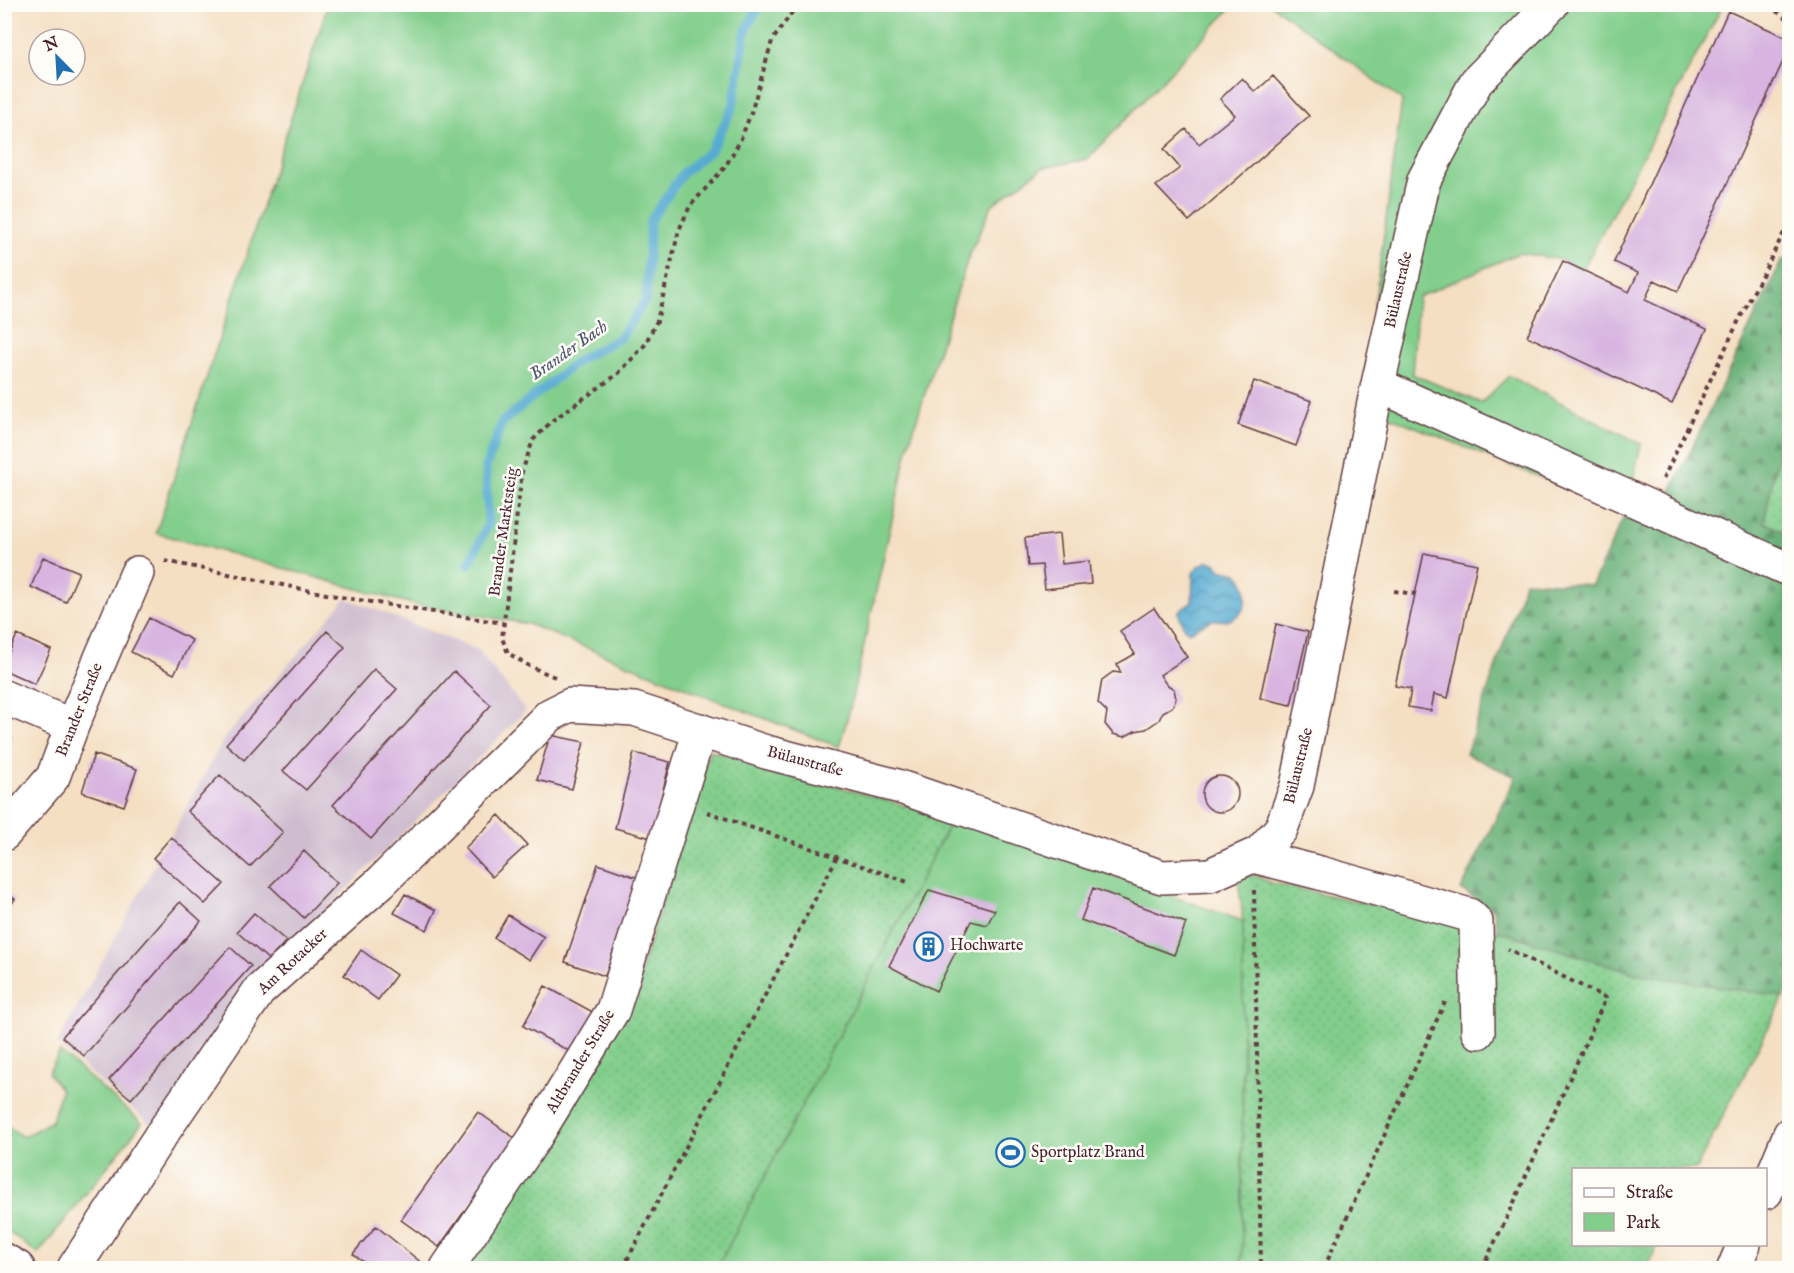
<svg xmlns="http://www.w3.org/2000/svg" width="1794" height="1273" font-family="'IM FELL English',serif">
  <style>
    .industrial { fill: #cfbdcf }
    .green { fill: #82ce8c; stroke: #66765c; stroke-width: 1.5 }
    .forest { fill: url(#forest-firs); stroke: #5a6852; stroke-width: 1.5 }
    .garden { fill: url(#garden-dots); stroke: #66765c; stroke-width: 1.5 }
    .water { fill: url(#water-waves); stroke: #50657e; stroke-width: 1.5 }
    .lines { fill: none; stroke-linecap: round; stroke-linejoin: round }
    .stream { stroke: #56abd2; stroke-width: 9 }
    .building { fill: #d8b5e0 }
    .minor-casing { stroke: #643c42; stroke-width: 36 }
    .path { stroke: #643c42; stroke-width: 4; stroke-dasharray: 4.5 4.5; stroke-linecap: butt }
    .minor { stroke: #fff; stroke-width: 33 }
    .labels { text-anchor: middle; dominant-baseline: central; stroke-width: 5; stroke-linejoin: round; paint-order: stroke }
    .street-label { font-size: 16px; fill: #4a1f2b; stroke: #fdfcf7 }
    .poi-label { font-size: 16px; fill: #4a1f2b; stroke: #fdfcf7; text-anchor: start }
    .water-label { font-size: 18px; font-style: italic; fill: #4f576e; stroke: #fdfcf7 }
  </style>
  <defs>
    <pattern id="forest-firs" width="22" height="20" patternUnits="userSpaceOnUse" patternTransform="scale(1.5)"><rect width="22" height="20" fill="#69b178"/><path d="M5 1l3.5 6h-7zM16 11l3.5 6h-7z" fill="#588f63"/></pattern>
    <pattern id="garden-dots" width="8" height="8" patternUnits="userSpaceOnUse" patternTransform="scale(1.5)"><rect width="8" height="8" fill="#82ce8c"/><path d="M2 2h.1M6 6h.1" fill="none" stroke="#72b079" stroke-width="1.8" stroke-linecap="round"/></pattern>
    <pattern id="water-waves" width="16" height="10" patternUnits="userSpaceOnUse" patternTransform="scale(1.5)"><rect width="16" height="10" fill="#56abd2"/><path d="M0 5q4-4 8 0t8 0" fill="none" stroke="#498bab"/></pattern>
  </defs>
  <rect width="100%" height="100%" fill="#fdfcf7"/>
  <filter id="ink" filterUnits="userSpaceOnUse"><feTurbulence type="fractalNoise" baseFrequency=".0167" numOctaves="2"/><feDisplacementMap in="SourceGraphic" scale="12" xChannelSelector="R" yChannelSelector="G"/><feConvolveMatrix kernelMatrix="1 2 1 2 8 2 1 2 1" color-interpolation-filters="sRGB"/></filter>
  <filter id="wash" filterUnits="userSpaceOnUse"><feTurbulence type="fractalNoise" baseFrequency=".008" numOctaves="4" result="noise"/><feDisplacementMap in="SourceGraphic" scale="24" xChannelSelector="R" yChannelSelector="G"/><feGaussianBlur stdDeviation="1.35" result="paint"/><feColorMatrix in="noise" values="0 0 0 0 0 0 0 0 0 0 0 0 0 0 0 0 0 1.4 0 .05"/><feComposite in="paint" operator="in"/></filter>
  <g filter="url(#wash)">
    <rect width="100%" height="100%" fill="#f4dfc3"/>
    <!-- industrial -->
    <path class="industrial" d="M346,598l132,52 48,61 -264,262 -105,157 -100,-86 167,-305z"/>
    <!-- green -->
    <path class="green" d="M328,5l1,-1 905,1 -146,154 -46,9 -50,37 -24,53 -59,186 -60,268 -10,35 -118,-45 -193,-78 -116,-20 -256,-71z
      M1272,5h451l-141,266 -18,-11 -45,-7 -101,44 -6,77 69,29 28,-27 132,68 -15,68 -265,-107 41,-305z
      M952,819l291,102 -1,347h-525z
      M60,1052l82,71 -104,131 -33,-25v-105l18,13 29,-16 9,-31 -13,-17z"/>
    <!-- forest -->
    <path class="forest" d="M1782,260l7,3v140l-25,119 26,13v449l-6,13 -151,-24 -135,-42 -5,-22 -32,-19 55,-113 -50,-23 59,-173 67,4 34,-73 30,10z"/>
    <!-- garden -->
    <path class="garden" d="M1789,403v132l-25,-13z
      M710,750l242,69 -235,449h-254l171,-276z
      M1254,875l17,8 227,48 135,42 151,24 -88,172 -122,1v74l84,1 -12,23h-404l1,-347 -5,-44z"/>
    <!-- water -->
    <path class="water" d="M1208,561l8,2 5,7 17,3c11,15 13,40 -9,47 -7,2 -13,-2 -19,1 -7,3 -14,8 -21,11l-5,-4 -6,-16 14,-10 1,-29 6,-7z"/>
    <g class="lines">
      <!-- stream -->
      <path class="stream" d="M469,564l19,-40 -2,-57 16,-45 78,-63 40,-21 26,-38 4,-79 33,-48 28,-23 22,-43 13,-77 15,-26"/>
    </g>
    <g id="blocks">
      <!-- building -->
      <path class="building" d="M1728,11l62,28v7l-112,245 -24,-11 -9,20 62,29 -35,75 -145,-68 36,-75 66,31 9,-19 -24,-11z
        M1273,76l36,40 -120,105 -33,-35 24,-18 -16,-19 22,-20 13,15 36,-29 -15,-16 22,-21 13,14z
        M1254,381l58,20 -16,45 -58,-21z
        M1059,534l3,30 27,-3 2,23 -46,5 -3,-24 -14,1 -3,-28z
        M1424,553l53,11 -29,134 -14,-4 -3,17 -23,-4 3,-18 -16,-3z
        M43,557l36,15 -13,30 -35,-15z
        M1154,608l33,49 -27,18 6,9 8,5 2,10 -4,8 -9,5 -4,8 -13,9 -11,2 -11,6 -11,-3 -8,-10 2,-12 -9,-9 4,-23 11,-8 8,1 -4,-9 18,-10 -15,-23z
        M149,618l43,22 -18,34 -43,-22z
        M1276,624l32,8 -17,73 -31,-7z
        M327,631l18,16 -101,113 -18,-16z
        M17,635l34,15 -16,34 -31,-14v-7z
        M374,669l23,20 -91,101 -23,-19z
        M454,671l37,34 -120,134 -38,-34z
        M4,733l8,4 -8,15z
        M550,735l34,7 -12,47 -35,-9z
        M634,753l36,9 -19,76 -36,-10z
        M94,754l43,15 -13,37 -42,-14z
        M220,775l63,57 -33,35 -63,-56z
        M1202 794a18 18 0 1 1 36 0a18 18 0 1 1-36 0Z
        M499,815l28,30 -35,32 -27,-29z
        M171,837l53,47 -19,20 -52,-46z
        M304,851l33,32 -33,35 -34,-32z
        M598,864l40,14 -33,98 -40,-14z
        M1093,888l93,35 -12,32 -93,-35z
        M929,890l66,20 -8,15 -16,-4 -35,70 -47,-25z
        M4,893l11,6 -11,16z
        M405,894l31,16 -9,20 -33,-17z
        M180,902l21,19 -117,135 -22,-19z
        M254,913l32,28 -17,19 -32,-28z
        M508,915l36,22 -15,23 -35,-22z
        M230,947l21,19 -120,133 -22,-19z
        M361,950l35,25 -18,25 -34,-25z
        M545,986l55,30 -22,40 -55,-30z
        M478,1112l38,27 -77,108 -38,-27z
        M376,1226l52,42h-57l-18,-14z"/>
    </g>
  </g>
  <g filter="url(#ink)">
    <use href="#blocks" fill-opacity="0" stroke="#643c42" stroke-width="1.5"/>
    <g class="lines">
      <defs>
        <path id="minor" d="M1378,385l412,185
          M4,697l68,29
          M4,834l49,-57 19,-51 65,-153
          M1253,856l67,17 149,42 7,7 2,110
          M1766,1192l24,-58
          M4,1260l14,8
          M74,1268l85,-130 100,-147 122,-109 169,-167 20,-10 64,4 132,43 131,34 265,91 48,-2 49,-22 22,-24 16,-43 79,-393 48,-213 52,-98 76,-78
          M447,1268l87,-129 79,-129 87,-280
          M1734,1268l10,-24"/>
      </defs>
      <!-- minor casing -->
      <use href="#minor" class="minor-casing"/>
      <!-- path -->
      <path class="path" d="M1776,11l14,9
        M1663,479l74,-155 53,-103
        M165,561l181,37 157,25
        M1394,591l21,3
        M555,677l-26,-11 -21,-13 -6,-15 20,-166 11,-32 20,-20 65,-46 26,-28 13,-25 22,-91 11,-24 35,-39 15,-26 11,-28 21,-72 26,-37
        M707,812l201,70
        M1254,890l7,378
        M623,1268l214,-411
        M1324,1268l121,-266
        M1482,1268l29,-59 95,-211 -98,-49"/>
      <!-- minor -->
      <use href="#minor" class="minor"/>
    </g>
  </g>
  <!-- icons -->
  <defs>
    <symbol id="building-ring" viewBox="-11 -11 22 22"><circle r="9.5" fill="#fdfcf7" stroke="#1f6fb2" stroke-width="1.5"/><path d="M-4-6H4V6H1V3H-1V6H-4ZM-2.5-4.3h1.7v1.8h-1.7ZM.8-4.3h1.7v1.8H.8ZM-2.5-1h1.7V.8h-1.7ZM.8-1h1.7V.8H.8Z" fill="#1f6fb2"/></symbol>
    <symbol id="stadium-ring" viewBox="-11 -11 22 22"><circle r="9.5" fill="#fdfcf7" stroke="#1f6fb2" stroke-width="1.5"/><path d="M0-5a6.5 5 0 1 0 0 10a6.5 5 0 1 0 0-10ZM-3.5-1.8h7v3.6h-7Z" fill="#1f6fb2"/></symbol>
  </defs>
  <g fill-rule="evenodd">
    <use href="#building-ring" x="912" y="930" width="33" height="33"/>
    <use href="#stadium-ring" x="994" y="1136" width="33" height="33"/>
  </g>
  <g class="labels">
    <!-- street labels -->
    <g class="street-label">
      <text transform="translate(1399 290) rotate(-77)">Bülaustraße</text>
      <text transform="translate(504 532) rotate(-82)">Brander Marktsteig</text>
      <text transform="translate(80 710) rotate(-68)">Brander Straße</text>
      <text transform="translate(805 762) rotate(15)">Bülaustraße</text>
      <text transform="translate(1299 766) rotate(-76)">Bülaustraße</text>
      <text transform="translate(293 962) rotate(-43)">Am Rotacker</text>
      <text transform="translate(581 1062) rotate(-59)">Altbrander Straße</text>
    </g>
    <!-- poi labels -->
    <g class="poi-label">
      <text x="950" y="946">Hochwarte</text>
      <text x="1031" y="1153">Sportplatz Brand</text>
    </g>
    <!-- water labels -->
    <g class="water-label">
      <text transform="translate(569 351) rotate(-35)">Brander Bach</text>
    </g>
  </g>
  <!-- margin -->
  <rect width="1794" height="1273" fill="none" stroke="#fdfcf7" stroke-width="24"/>
  <!-- legend -->
  <rect x="1572" y="1168" width="195" height="78" fill="#fdfcf7" stroke="#b5a4a5" stroke-width="1.5"/>
  <rect x="1584" y="1188" width="30" height="9" fill="#ffffff" stroke="#b5a4a5" stroke-width="1.5"/>
  <text x="1626" y="1198" font-size="18" fill="#4a1f2b">Straße</text>
  <rect x="1584" y="1213" width="30" height="18" fill="#82ce8c" stroke="#b5a4a5" stroke-width="1.5"/>
  <text x="1626" y="1228" font-size="18" fill="#4a1f2b">Park</text>
  <!-- north arrow -->
  <g transform="translate(57 57) rotate(336)"><circle r="28" fill="#fdfcf7" stroke="#b5a4a5" stroke-width="1.5"/>
  <path d="M0-4.5L10 22L0 15L-10 22Z" fill="#1f6fb2"/>
  <text y="-9" font-size="16" font-weight="bold" text-anchor="middle" fill="#4a1f2b">N</text>
  </g>
</svg>
